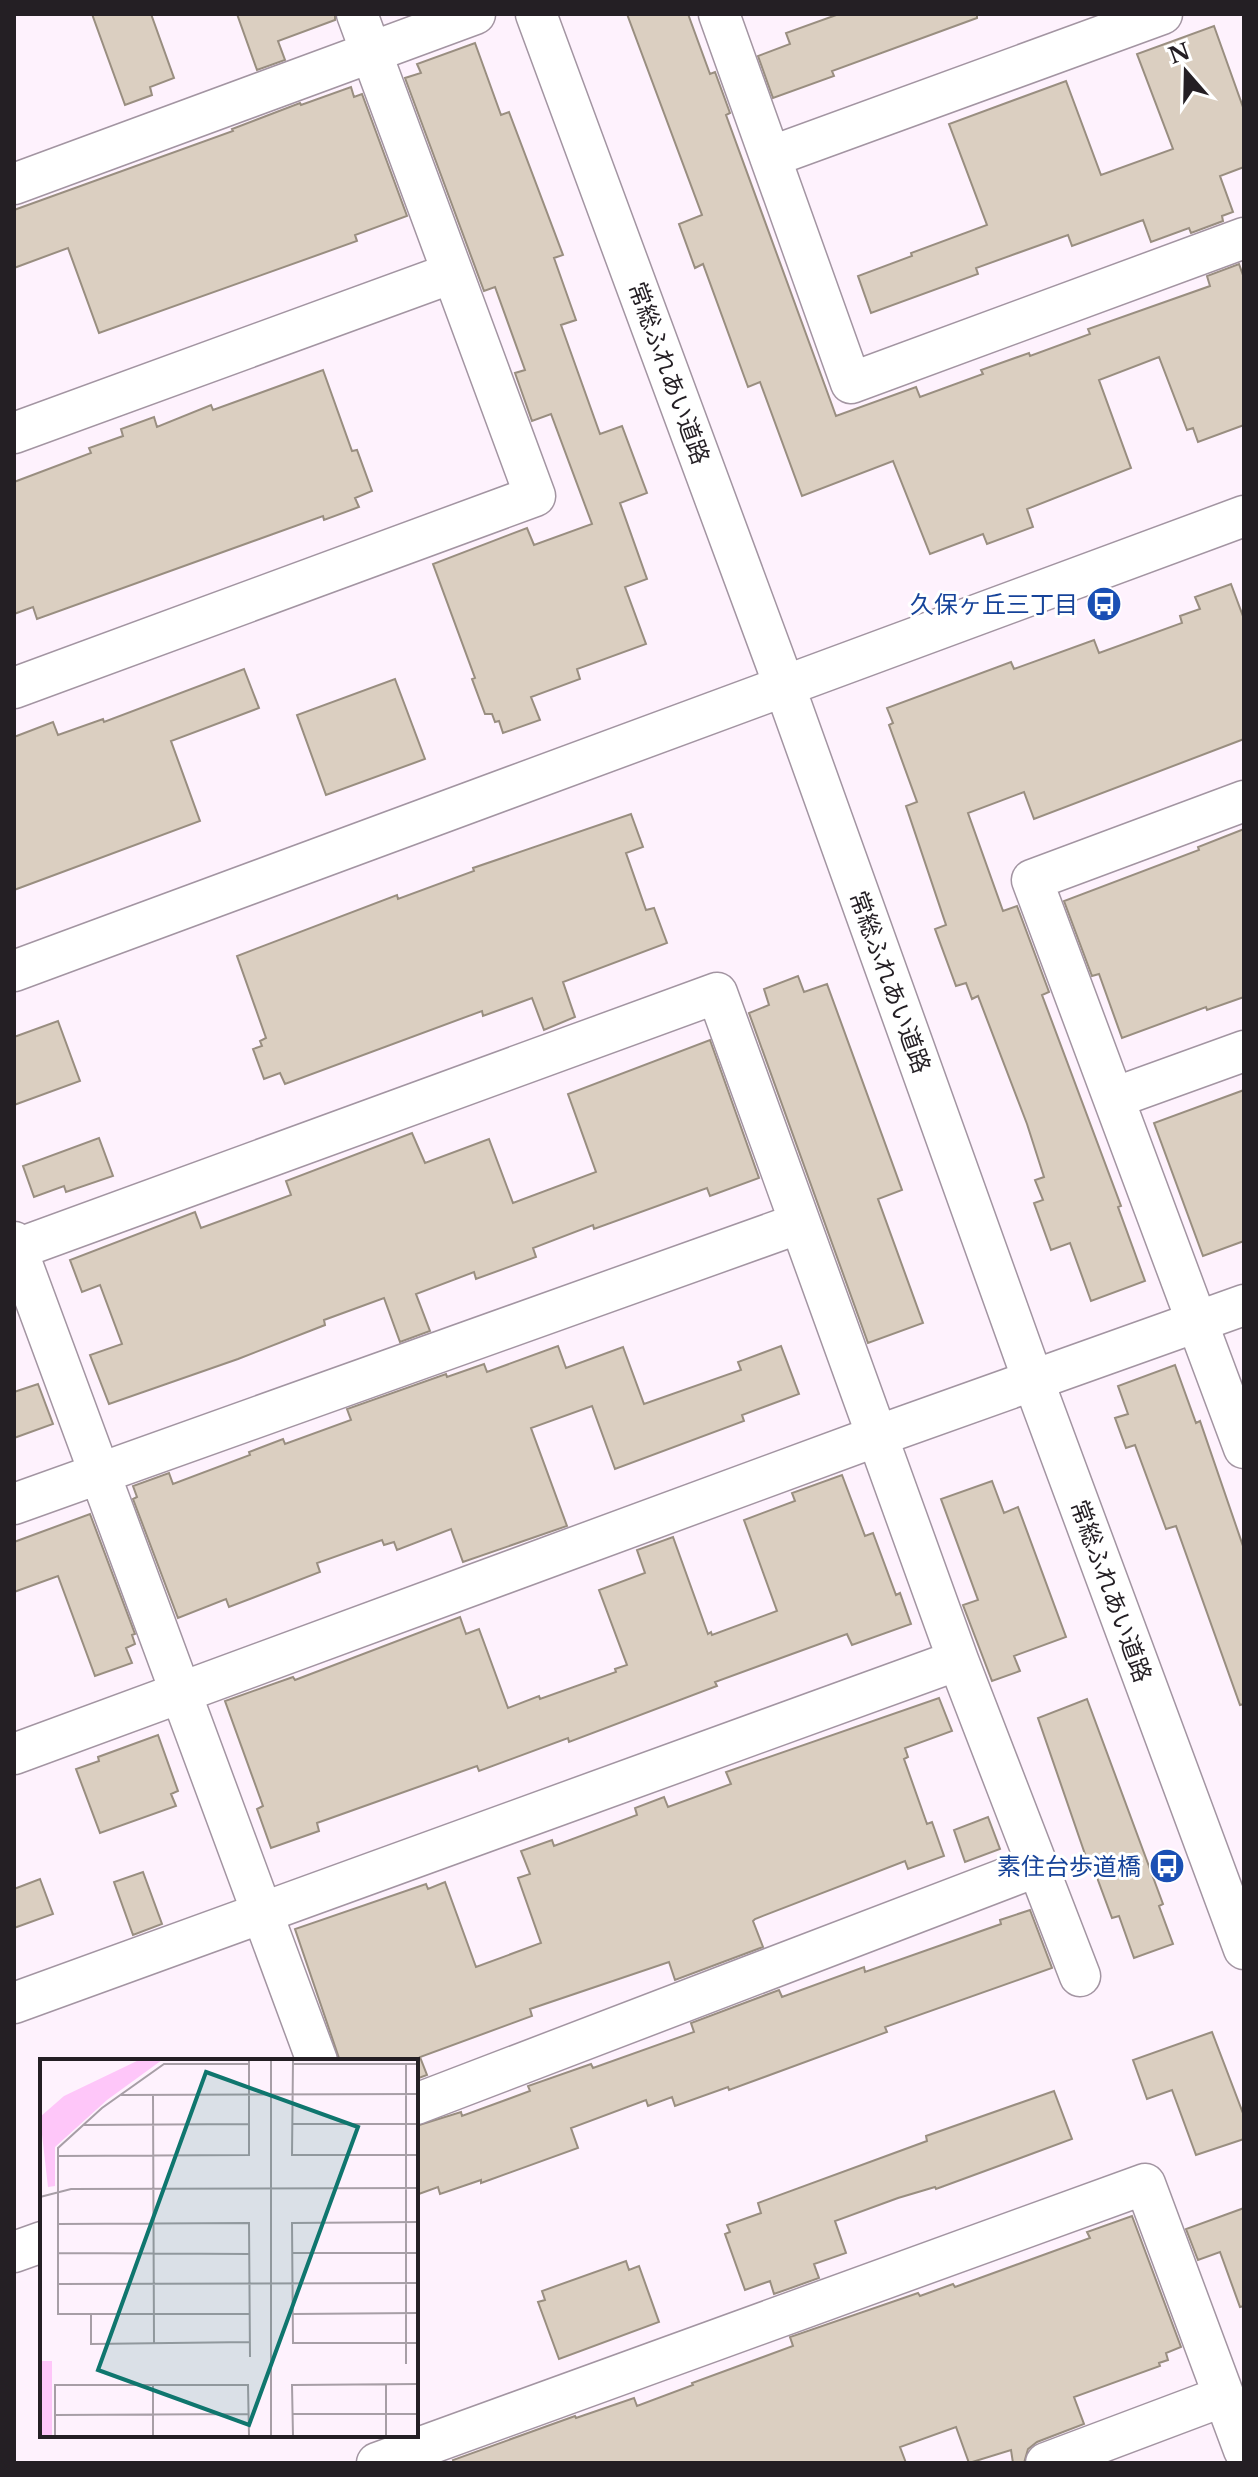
<svg xmlns="http://www.w3.org/2000/svg" width="1258" height="2477" font-family="'Libre Baskerville','Noto Sans JP',serif">
  <style>
    .building { fill: #dbcfc1; stroke: #998e80; stroke-width: 2 }
    .lines { fill: none; stroke-linecap: round; stroke-linejoin: round }
    .minor-casing { stroke: #a395a2; stroke-width: 43 }
    .minor { stroke: #fff; stroke-width: 40 }
    .labels { text-anchor: middle; dominant-baseline: central; stroke-width: 6; stroke-linejoin: round; paint-order: stroke }
    .street-label { font-size: 24px; fill: #241f24; stroke: #fff }
    .transit-label { font-size: 24px; fill: #164399; stroke: #fff; text-anchor: end }
    .inset-road { fill: none; stroke: #a79ea6; stroke-width: 2 }
    .view { fill: #0f766e; fill-opacity: 0.15; stroke: #0f766e; stroke-width: 4 }
    .inset-edge { fill: none; stroke: #241f24; stroke-width: 4 }
  </style>
  <rect width="100%" height="100%" fill="#fef2fd"/>
  <!-- building -->
  <path class="building" d="M92,14h59l23,64 -24,9 2,8 -27,10z
    M237,14h98v6l-57,21 7,19 -28,10z
    M627,14h61l22,60 5,-2 15,41 -4,2 110,301 80,-29 4,10 63,-23 -2,-4 48,-17 1,3 60,-22 -2,-5 122,-43 -3,-10 32,-12 5,14v147l-46,17 -5,-14 -6,2 -28,-73 -60,23 32,88 -104,41 6,18 -46,17 -4,-10 -53,20 -37,-93 -91,35 -42,-114 -12,5 -45,-123 -8,4 -16,-44 23,-9z
    M839,14h138v4l-145,53 2,5 -61,22 -15,-42 32,-12 -4,-11z
    M1214,26l30,84v57l-24,9 13,36 -11,4 1,5 -32,12 -2,-5 -38,14 -8,-22 -71,26 -4,-11 -92,33 2,6 -107,39 -13,-37 54,-20 -1,-3 76,-28 -38,-101 117,-43 35,94 72,-26 -36,-95z
    M475,43l26,72 8,-3 54,143 -9,3 22,62 -15,5 39,109 22,-8 25,67 -27,10 27,76 -22,8 21,57 -69,25 3,10 -49,18 9,23 -37,13 -4,-12 -4,1 -3,-8h-7l-13,-35 3,-1 -42,-114 94,-36 7,17 58,-21 -41,-110 -19,7 -17,-48 10,-3 -30,-83 -11,4 -79,-213 16,-5 -4,-9z
    M351,87l3,10 8,-3 45,122 -52,19 2,6 -258,92 -31,-85 -54,20v-58l219,-79 -1,-2 68,-26 1,2z
    M323,370l29,81 5,-1 15,41 -17,7 4,9 -35,13 -1,-4 -286,103 -4,-12 -19,7v-132l77,-29 -2,-5 34,-12 -2,-7 33,-12 3,10 54,-22 2,5z
    M1231,584l13,35v120l-210,80 -10,-27 -56,21 35,98 14,-5 32,86 -7,3 79,211 -3,1 27,74 -54,20 -21,-58 -19,7 -17,-47 9,-3 -8,-20 9,-3 -17,-53 -49,-128 -6,3 -6,-16 -10,3 -21,-57 11,-4 -40,-119 11,-4 -28,-77 4,-2 -6,-15 124,-46 3,7 80,-29 5,13 83,-30 -2,-7 20,-7 -5,-12z
    M244,669l15,39 -88,33 29,80 -186,69v-153l39,-15 5,13 45,-16 1,3z
    M395,679l30,80 -99,36 -29,-80z
    M631,814l12,33 -17,6 20,57 8,-2 13,35 -104,39 12,35 -31,13 -12,-32 -49,18 -1,-5 -197,73 -5,-11 -16,6 -11,-30 9,-3 -2,-5 6,-3 -29,-82 160,-61 1,4 76,-28 -1,-3z
    M1244,829v168l-37,13 -1,-3 -84,31 -23,-64 -7,2 -28,-75 135,-51 -1,-3z
    M798,976l6,16 23,-8 75,206 -24,9 45,124 -55,20 -119,-330 20,-8 -5,-16z
    M58,1021l22,60 -66,24v-68z
    M710,1040l49,138 -49,18 -3,-8 -113,41 -1,-4 -60,23 3,9 -60,22 -2,-7 -58,22 14,37 -30,11 -16,-44 -60,22 1,5 -87,34 -129,45 -19,-49 32,-11 -22,-59 -18,7 -12,-32 125,-48 6,16 90,-33 -5,-14 126,-48 13,30 64,-24 24,64 83,-31 -28,-78z
    M1244,1090v151l-41,15 -49,-133z
    M99,1138l14,38 -47,16 -2,-6 -30,11 -11,-31z
    M558,1346l8,22 57,-21 21,57 97,-34 -3,-8 43,-16 18,48 -57,21 2,6 -129,48 -23,-63 -61,22 36,98 -104,36 -12,-33 -54,21 -3,-8 -10,3 -2,-5 -65,23 3,9 -91,35 -3,-8 -48,19 -45,-119 4,-2 -4,-11 36,-13 4,11 77,-29 -1,-3 34,-13 2,5 66,-24 -4,-11 99,-35 1,3 37,-13 3,8z
    M1175,1365l21,58 4,-2 44,128v155l-4,1 -64,-179 -10,3 -31,-84 -9,3 -11,-30 13,-4 -10,-28z
    M38,1384l15,40 -39,14v-46z
    M842,1475l23,61 8,-3 23,62 4,-2 11,31 -59,21 -5,-11 -132,48 2,4 -148,56 -1,-4 -89,33 -2,-5 -160,57 2,8 -48,17 -14,-39 6,-3 -38,-105 68,-24 2,3 165,-63 6,17 13,-5 29,79 31,-12 1,3 76,-27 -1,-3 12,-4 -28,-75 46,-17 -8,-23 36,-13 35,97 3,-2 1,3 65,-24 -33,-91 51,-19 -3,-8z
    M992,1481l12,32 14,-6 48,130 -52,19 6,15 -28,10 -29,-76 15,-5 -37,-101z
    M90,1514l45,120 -3,1 3,9 -9,4 6,15 -37,13 -37,-100 -44,16v-50z
    M939,1698l13,33 -47,17 3,9 -4,2 23,65 5,-2 12,34 -36,13 -3,-8 -150,58 -2,2 10,26 -88,33 -6,-18 -139,47 2,7 -112,41 7,18 -11,4v-20l-7,2h-69l-45,-132 131,-45 2,5 17,-7 31,85 65,-24 -23,-65 12,-4 -9,-23 31,-11 2,6 83,-31 -2,-7 29,-11 4,10 63,-23 -5,-12z
    M1087,1699l63,170 13,35 -4,2 14,38 -39,14 -15,-42 -7,2 -23,-62 -3,1 -48,-139z
    M158,1735l20,56 -7,3 5,12 -76,27 -24,-64 23,-8 -1,-4z
    M988,1817l12,32 -35,13 -11,-32z
    M143,1872l19,52 -29,11 -19,-53z
    M40,1879l13,35 -39,14v-39z
    M1030,1910l22,58 -167,59 2,5 -158,58 -1,-3 -53,19 -3,-9 -24,9 -2,-6 -75,28 7,20 -97,35v-3l-41,14 -2,-7 -22,8v-69l45,-14 1,4 68,-25 -2,-5 63,-22 2,4 101,-36 -3,-9 88,-33 3,7 82,-30 1,5 136,-48 -1,-4z
    M1212,2032l32,84v23l-48,16 -24,-65 -25,9 -14,-39z
    M1054,2091l18,48 -136,50 -1,-2 -37,11 -63,23 11,32 -32,11 5,14 -45,16 -4,-13 -25,9 -20,-56 5,-2 -3,-7 34,-12 -3,-10 169,-62 -1,-5z
    M1244,2208v98l-4,1 -20,-55 -22,8 -12,-31z
    M1132,2216l49,131 -15,6 2,7 -9,3 1,3 -86,31 10,27 -47,18 -9,7 -4,14h-11l-2,-13 -42,13 -13,-36 -56,20 6,16h-452l-1,-3 122,-44 1,2 58,-20 3,8 56,-21 -1,-2 101,-37 -3,-9 128,-44 2,3 33,-12 2,3 135,-49 -3,-6z
    M626,2261l3,9 10,-4 20,56 -100,37 -21,-57 7,-2 -3,-9z"/>
  <g class="lines">
    <defs>
      <path id="minor" d="M536,14l248,671 249,695 211,569
        M719,14l132,369 393,-145
        M770,157l392,-143
        M14,184l461,-170
        M14,433l438,-160
        M14,688l521,-192 -178,-482
        M1244,801l-212,79 212,568
        M14,971l1230,-455
        M1114,1098l130,-47
        M14,1242l303,819
        M14,1250l703,-257 241,667 122,316
        M14,1504l786,-281
        M14,1754l863,-318 367,-131
        M14,2003l944,-343
        M416,2104l622,-238
        M14,2252l28,-10
        M377,2463l768,-279 99,266
        M1046,2463l178,-67"/>
    </defs>
    <!-- minor casing -->
    <use href="#minor" class="minor-casing"/>
    <!-- minor -->
    <use href="#minor" class="minor"/>
  </g>
  <!-- icons -->
  <defs>
    <symbol id="bus-disc" viewBox="-11 -11 22 22"><circle r="9.5" fill="#1a4fb4" stroke="#fff"/><path d="M-5-6H5V4H4V6H2V4H-2V6H-4V4H-5ZM-3.5-4V0h7V-4ZM-3.5 1.2v1.5H-2V1.2ZM2 1.2v1.5H3.5V1.2Z" fill="#fff"/></symbol>
  </defs>
  <g fill-rule="evenodd">
    <use href="#bus-disc" x="1084" y="584" width="40" height="40"/>
    <use href="#bus-disc" x="1147" y="1846" width="40" height="40"/>
  </g>
  <g class="labels">
    <!-- street labels -->
    <g class="street-label">
      <text transform="translate(669 373) rotate(70)">常総ふれあい道路</text>
      <text transform="translate(890 982) rotate(70)">常総ふれあい道路</text>
      <text transform="translate(1111 1591) rotate(70)">常総ふれあい道路</text>
    </g>
    <!-- transit labels -->
    <g class="transit-label">
      <text x="1078" y="604">久保ヶ丘三丁目</text>
      <text x="1141" y="1866">素住台歩道橋</text>
    </g>
  </g>
  <!-- overview -->
  <g transform="translate(40 2059)">
    <rect width="378" height="378" fill="#fef2fd"/>
    <path d="M99,1h23l-55,40 -52,47v39l-7,1 -8,-70 24,-21zM0,302h12v75h-12z" fill="#fec6f9"/>
    <path class="inset-road" d="M231,1v376M253,1l-1,95h126M209,5h-85l-62,44 -44,40v166h191M253,5h125M366,5v300M81,36l297,-1M113,36l1,249M252,65h126M44,66l165,-1M18,97l191,-1v-95M0,138l31,-8 347,-1M378,163l-126,1 1,120h125M18,165l191,-1 1,134M18,194l191,1M252,194h126M18,225l360,-1M51,255v30l159,-2M253,255l125,-1M113,326v51M253,355h125M15,356l194,-1M15,377v-51h193l1,51M253,377l-1,-51 126,-1M346,377v-52"/>
    <path class="view" d="M166,13l152,55 -109,298 -151,-55z"/>
    <rect width="378" height="378" class="inset-edge"/>
  </g>
  <!-- border -->
  <rect width="1258" height="2477" fill="none" stroke="#241f24" stroke-width="32"/>
  <!-- north arrow -->
  <g transform="translate(1186 72) rotate(340)" stroke="#ffffff" stroke-width="6" paint-order="stroke">
  <path d="M0-6L14 30L0 20L-14 30Z" fill="#241f24"/>
  <text y="-12" font-size="22" font-weight="bold" text-anchor="middle" fill="#241f24">N</text>
  </g>
</svg>
